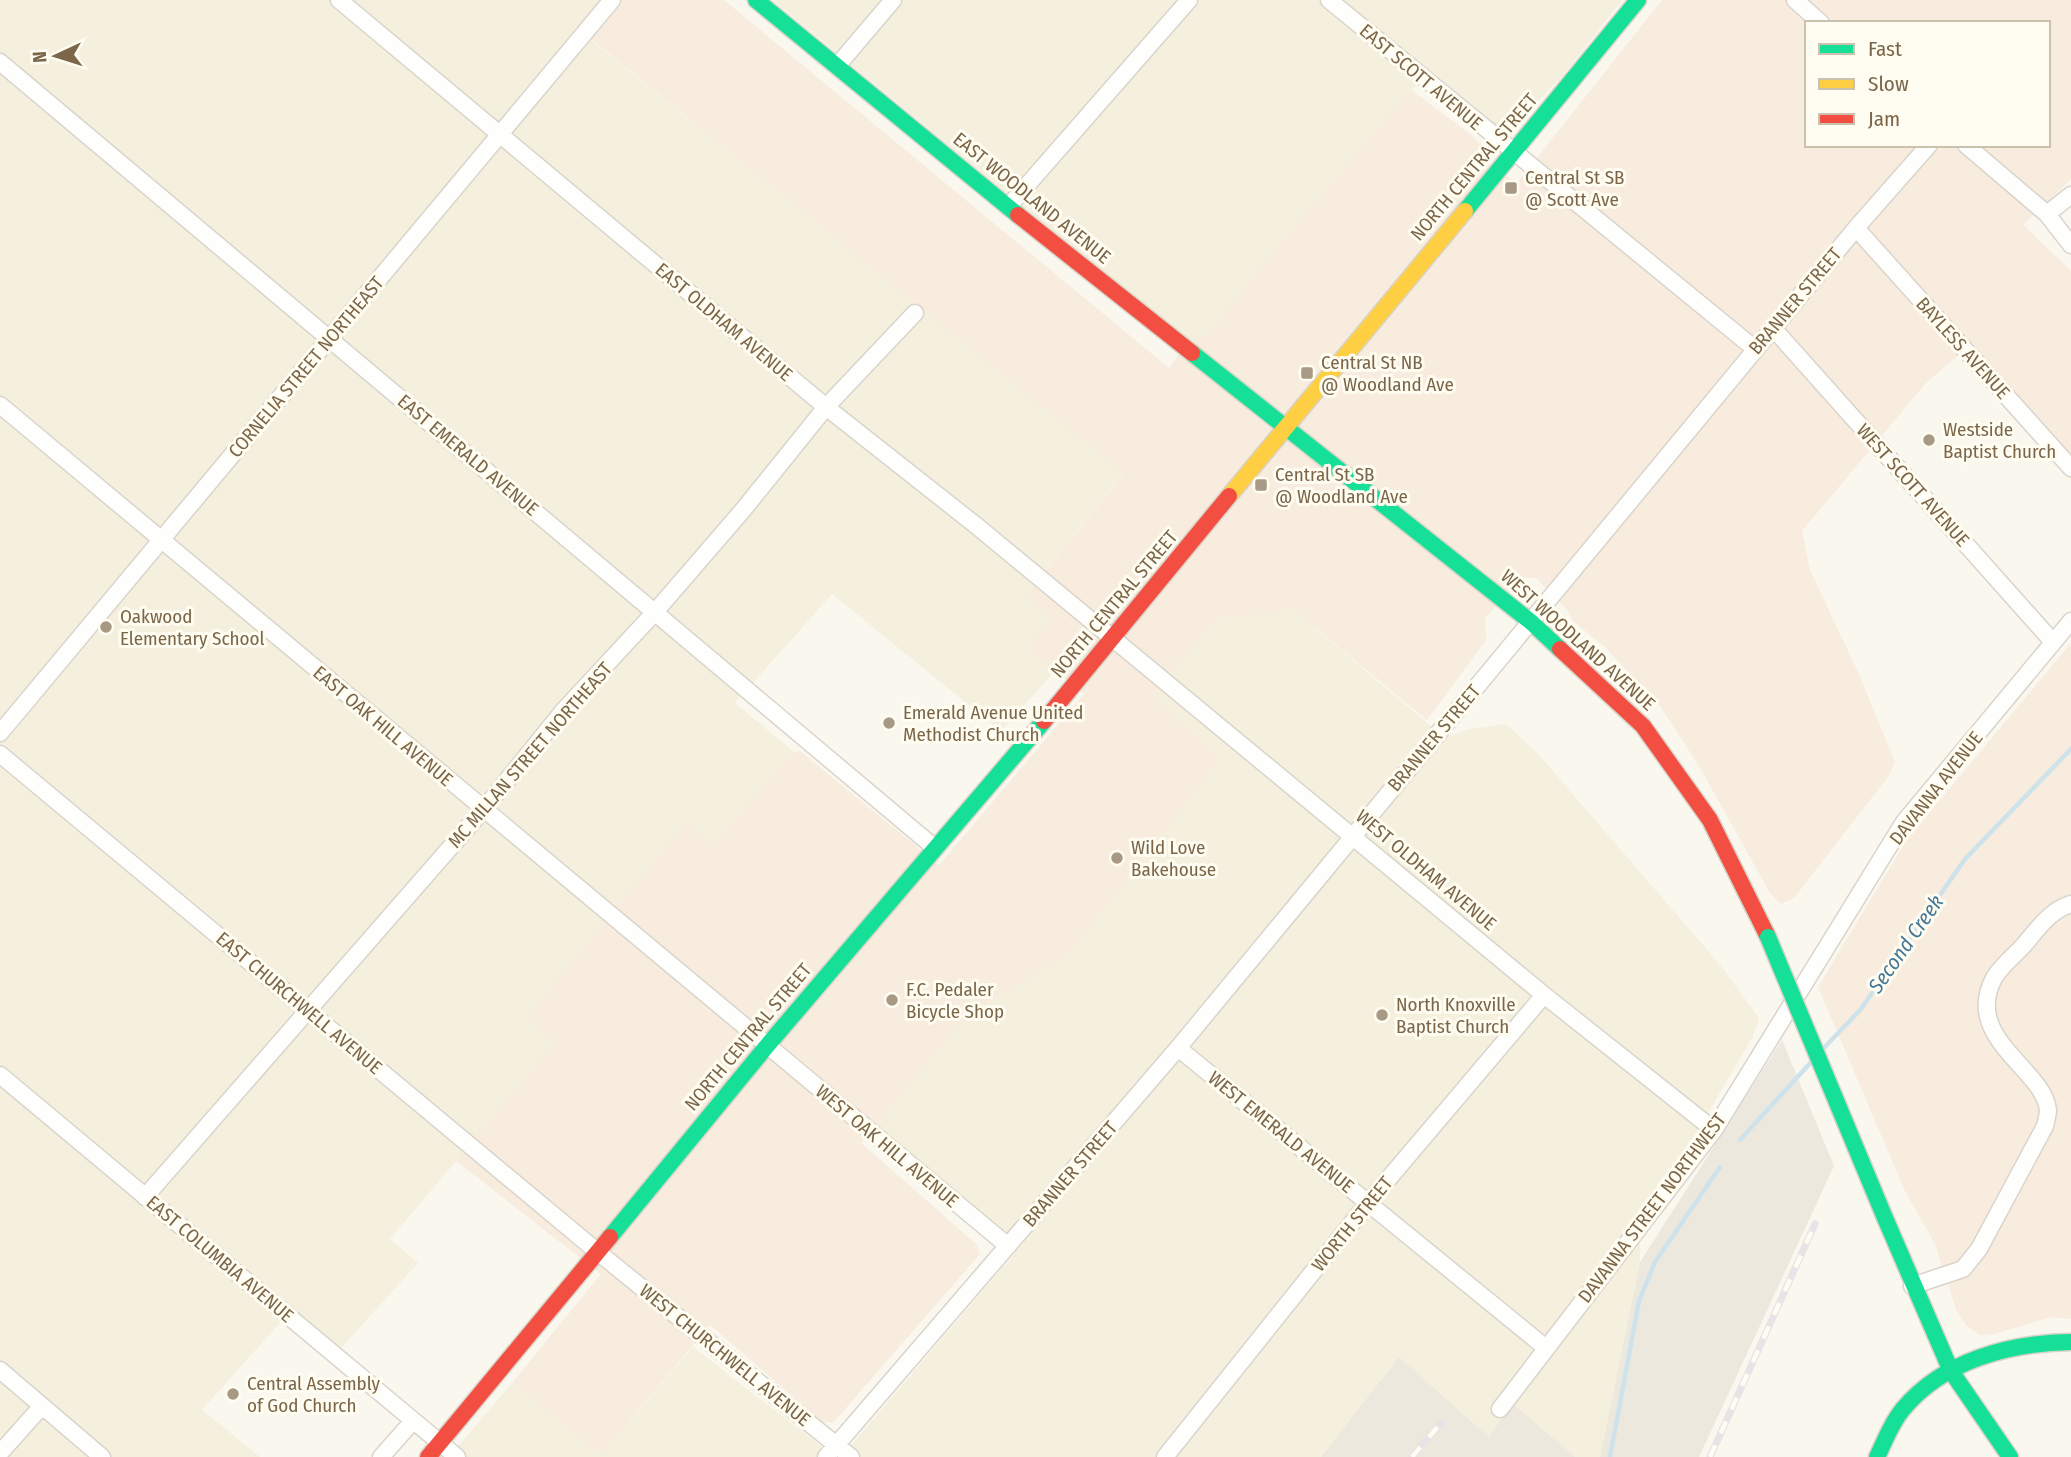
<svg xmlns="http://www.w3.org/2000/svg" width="2071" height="1457" font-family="'Fira Sans Condensed',sans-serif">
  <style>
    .residential { fill: #f5efde }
    .commercial { fill: #f7ecde; fill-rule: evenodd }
    .industrial { fill: #ede8de }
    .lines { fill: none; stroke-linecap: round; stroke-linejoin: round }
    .stream { stroke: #cee2eb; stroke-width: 4.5 }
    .street-casing { stroke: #d9d4cc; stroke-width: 19 }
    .fast-casing { stroke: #d8d3c8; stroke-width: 19 }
    .slow-casing { stroke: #d8d3c8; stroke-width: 19 }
    .jam-casing { stroke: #d8d3c8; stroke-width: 19 }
    .street { stroke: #fefefc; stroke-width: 16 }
    .fast { stroke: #16e098; stroke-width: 16 }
    .slow { stroke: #ffcf43; stroke-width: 16 }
    .jam { stroke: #f24e42; stroke-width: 16 }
    .rail-casing { stroke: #e7e3e6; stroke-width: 7 }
    .rail { stroke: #fffdf1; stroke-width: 4.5; stroke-dasharray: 13; stroke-linecap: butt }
    .fast-bridge-casing { stroke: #d8d3c8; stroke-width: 19; stroke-linecap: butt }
    .fast-bridge { stroke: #16e098; stroke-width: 16 }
    .poi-dot { fill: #a79983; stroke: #fffdf1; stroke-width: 2.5 }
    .labels { text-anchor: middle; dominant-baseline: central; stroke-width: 6; stroke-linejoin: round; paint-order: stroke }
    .street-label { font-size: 19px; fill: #7b664a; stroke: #fffdf1 }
    .poi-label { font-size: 19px; fill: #7b664a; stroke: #fffdf1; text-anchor: start }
    .water-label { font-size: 21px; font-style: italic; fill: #447898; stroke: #fffdf1 }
  </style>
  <rect width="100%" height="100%" fill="#f9f7ee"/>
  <!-- residential -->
  <path class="residential" d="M0,0h597l-22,27 549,445 -81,102 9,45 -23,30 26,22 -54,60 -169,-137 -97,109 59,49 -80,92 -28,-19 -159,192 29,26 -166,196 28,24 -78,86 -47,-41 -91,102 58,47h-260z
    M773,0h849l-59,75 -52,54 -9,1 -69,-58 -22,18 -141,166 -62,79 -20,7z
    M1290,607l155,131 24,-9 37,-5 33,31 182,211 38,52 -6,18 -62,106 -51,67v53l-40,195h-25l-63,-53 -23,33 -90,-80 -78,100h-480l175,-205 -141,-126 92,-111 101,-60 153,-197 -70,-62 68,-79 47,-3z
    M693,1347l142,110h-386l64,-75 88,73z"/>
  <!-- commercial -->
  <path class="commercial" d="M597,0h127l445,368 19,-26 20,-7 62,-79 141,-166 64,48 6,8v12l36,25 145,-183h409v179l-48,46 48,46v209l-111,-126 -34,29 -124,148 8,39 48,102 37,90 -7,15 -94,121 -13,6 -11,-11 -71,-127 -39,-60 -55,-59 -33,-27 -4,-9 -32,-33h-13l-38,40 1,22 -59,80 -137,-113 -24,7 -47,3 -68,79 70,62 -153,197 -101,60 -106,128 115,101 4,10 -147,169 -11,-1 -112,-97 -109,130 -88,-73 88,-108 -145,-113 99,-117 -28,-27 159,-193 28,20 80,-92 6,-1 139,114 145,-171 -56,-45 24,-30 -26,-23 98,-123 -549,-447zM1807,23h241v122h-241z
    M2071,643v676l-19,-2 -58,17 -14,1 -13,-9 -10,-14 -22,-68 -30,-53 -87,-204 88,-146z"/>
  <!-- industrial -->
  <path class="industrial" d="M1782,1040l52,126 -135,291h-99l40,-195z
    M1399,1357l90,80 23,-34 63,54h-254z"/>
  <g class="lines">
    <!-- stream -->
    <path class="stream" d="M1821,1051l40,-42 104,-150 106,-110
      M1740,1140l73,-80
      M1610,1457l29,-156 16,-39 65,-95"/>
    <defs>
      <path id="street" d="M339,0l487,407 152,120 566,468 170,135
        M1329,0l426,349
        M1795,0l26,23
        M0,62l935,786
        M837,66l56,-66
        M1966,145l81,69 24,31
        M1008,207l181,-207
        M2047,214l24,-19
        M1856,228l215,240
        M1773,328l280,314
        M0,405l1008,841
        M0,733l612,-733
        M0,754l599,499 252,204
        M1178,1048l368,300
        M0,1075l457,382
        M145,1197l338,-387 81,-100 91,-98 88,-102 83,-103 89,-94
        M1912,1286l51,-17 16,-20 66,-123c1,-5 3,-11 3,-16 -4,-41 -86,-72 -54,-132 7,-12 20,-22 29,-32 14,-16 27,-36 48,-42
        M0,1370l102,87
        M1500,1409l214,-279 190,-308 167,-201
        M0,1453l42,-47
        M381,1457l32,-36
        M826,1457l352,-409 678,-820 73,-83
        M1165,1457l203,-254 176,-208"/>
      <path id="fast" d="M756,0l262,215
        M1465,211l173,-211
        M1192,353l339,269 29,27
        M1885,1218l66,153 59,86
        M610,1237l156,-190 278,-326
        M1877,1457c8,-16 14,-34 26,-48 41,-49 107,-66 168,-67"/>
      <path id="slow" d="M1229,496l236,-285"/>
      <path id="jam" d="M1018,215l174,138
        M1560,649l83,77 67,94 58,117
        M1044,721l185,-225
        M428,1457l182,-220"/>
    </defs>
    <!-- street casing -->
    <use href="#street" class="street-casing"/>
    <!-- fast casing -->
    <use href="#fast" class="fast-casing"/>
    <!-- slow casing -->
    <use href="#slow" class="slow-casing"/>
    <!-- jam casing -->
    <use href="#jam" class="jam-casing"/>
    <!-- street -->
    <use href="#street" class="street"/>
    <!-- fast -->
    <use href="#fast" class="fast"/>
    <!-- slow -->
    <use href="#slow" class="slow"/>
    <!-- jam -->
    <use href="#jam" class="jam"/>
    <defs>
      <path id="rail" d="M1412,1457l29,-34
        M1710,1457l105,-233"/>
    </defs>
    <!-- rail casing -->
    <use href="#rail" class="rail-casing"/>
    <!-- rail -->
    <use href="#rail" class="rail"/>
    <defs>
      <path id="fast-bridge" d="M1768,937l117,281"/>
    </defs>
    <!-- fast-bridge casing -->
    <use href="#fast-bridge" class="fast-bridge-casing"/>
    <!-- fast-bridge -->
    <use href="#fast-bridge" class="fast-bridge"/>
  </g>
  <!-- markers -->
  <g class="poi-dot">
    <rect x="1504" y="181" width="14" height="14" rx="3.5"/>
    <rect x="1300" y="366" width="14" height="14" rx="3.5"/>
    <circle cx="1929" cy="440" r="7"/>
    <rect x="1254" y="478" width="14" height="14" rx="3.5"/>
    <circle cx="106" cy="627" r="7"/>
    <circle cx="889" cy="723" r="7"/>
    <circle cx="1117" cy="858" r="7"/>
    <circle cx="892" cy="1000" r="7"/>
    <circle cx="1382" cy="1015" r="7"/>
    <circle cx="233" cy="1394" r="7"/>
  </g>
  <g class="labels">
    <!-- street labels -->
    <g class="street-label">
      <text transform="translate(1421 77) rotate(40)">EAST SCOTT AVENUE</text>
      <text transform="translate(1474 167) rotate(-50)">NORTH CENTRAL STREET</text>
      <text transform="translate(1032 198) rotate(39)">EAST WOODLAND AVENUE</text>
      <text transform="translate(1795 301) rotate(-50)">BRANNER STREET</text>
      <text transform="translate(724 322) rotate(40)">EAST OLDHAM AVENUE</text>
      <text transform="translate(1963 348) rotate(48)">BAYLESS AVENUE</text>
      <text transform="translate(306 367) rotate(-50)">CORNELIA STREET NORTHEAST</text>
      <text transform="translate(468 455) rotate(40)">EAST EMERALD AVENUE</text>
      <text transform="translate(1913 485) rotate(48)">WEST SCOTT AVENUE</text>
      <text transform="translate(1114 604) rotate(-50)">NORTH CENTRAL STREET</text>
      <text transform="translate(1578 640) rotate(42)">WEST WOODLAND AVENUE</text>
      <text transform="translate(383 726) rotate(40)">EAST OAK HILL AVENUE</text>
      <text transform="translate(1434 738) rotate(-50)">BRANNER STREET</text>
      <text transform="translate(530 755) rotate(-49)">MC MILLAN STREET NORTHEAST</text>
      <text transform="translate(1936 788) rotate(-52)">DAVANNA AVENUE</text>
      <text transform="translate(1426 870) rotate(40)">WEST OLDHAM AVENUE</text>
      <text transform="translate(299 1003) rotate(40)">EAST CHURCHWELL AVENUE</text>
      <text transform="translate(748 1037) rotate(-50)">NORTH CENTRAL STREET</text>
      <text transform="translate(1281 1132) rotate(39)">WEST EMERALD AVENUE</text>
      <text transform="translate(887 1146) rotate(40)">WEST OAK HILL AVENUE</text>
      <text transform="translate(1070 1174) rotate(-49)">BRANNER STREET</text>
      <text transform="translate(1652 1208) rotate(-53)">DAVANNA STREET NORTHWEST</text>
      <text transform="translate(1352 1224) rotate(-51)">WORTH STREET</text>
      <text transform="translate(220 1259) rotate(40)">EAST COLUMBIA AVENUE</text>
      <text transform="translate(725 1355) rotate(39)">WEST CHURCHWELL AVENUE</text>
    </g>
    <!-- poi labels -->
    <g class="poi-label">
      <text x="1525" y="177">Central St SB<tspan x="1525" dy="22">@ Scott Ave</tspan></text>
      <text x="1321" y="362">Central St NB<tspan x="1321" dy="22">@ Woodland Ave</tspan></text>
      <text x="1943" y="429">Westside<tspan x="1943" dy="22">Baptist Church</tspan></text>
      <text x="1275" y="474">Central St SB<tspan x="1275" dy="22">@ Woodland Ave</tspan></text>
      <text x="120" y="616">Oakwood<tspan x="120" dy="22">Elementary School</tspan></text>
      <text x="903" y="712">Emerald Avenue United<tspan x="903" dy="22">Methodist Church</tspan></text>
      <text x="1131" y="847">Wild Love<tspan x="1131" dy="22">Bakehouse</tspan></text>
      <text x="906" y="989">F.C. Pedaler<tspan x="906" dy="22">Bicycle Shop</tspan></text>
      <text x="1396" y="1004">North Knoxville<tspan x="1396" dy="22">Baptist Church</tspan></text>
      <text x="247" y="1383">Central Assembly<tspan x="247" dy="22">of God Church</tspan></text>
    </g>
    <!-- water labels -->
    <g class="water-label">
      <text transform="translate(1906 944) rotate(-55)">Second Creek</text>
    </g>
  </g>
  <!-- legend -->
  <rect x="1805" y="21" width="245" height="126" fill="#fffdf1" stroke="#cac1ae" stroke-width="2"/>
  <rect x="1819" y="44" width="35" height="10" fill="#16e098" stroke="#cac1ae" stroke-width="2"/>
  <text x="1868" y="56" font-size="21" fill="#7b664a">Fast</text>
  <rect x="1819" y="79" width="35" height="10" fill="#ffcf43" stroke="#cac1ae" stroke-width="2"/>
  <text x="1868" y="91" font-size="21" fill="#7b664a">Slow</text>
  <rect x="1819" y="114" width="35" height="10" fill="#f24e42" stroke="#cac1ae" stroke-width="2"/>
  <text x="1868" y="126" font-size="21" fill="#7b664a">Jam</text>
  <!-- north arrow -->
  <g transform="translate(56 56) rotate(266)" stroke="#fffdf1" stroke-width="5" paint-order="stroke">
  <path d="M0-5L12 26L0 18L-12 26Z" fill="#7b664a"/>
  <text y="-10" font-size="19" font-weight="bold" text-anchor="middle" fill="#7b664a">N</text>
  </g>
</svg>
